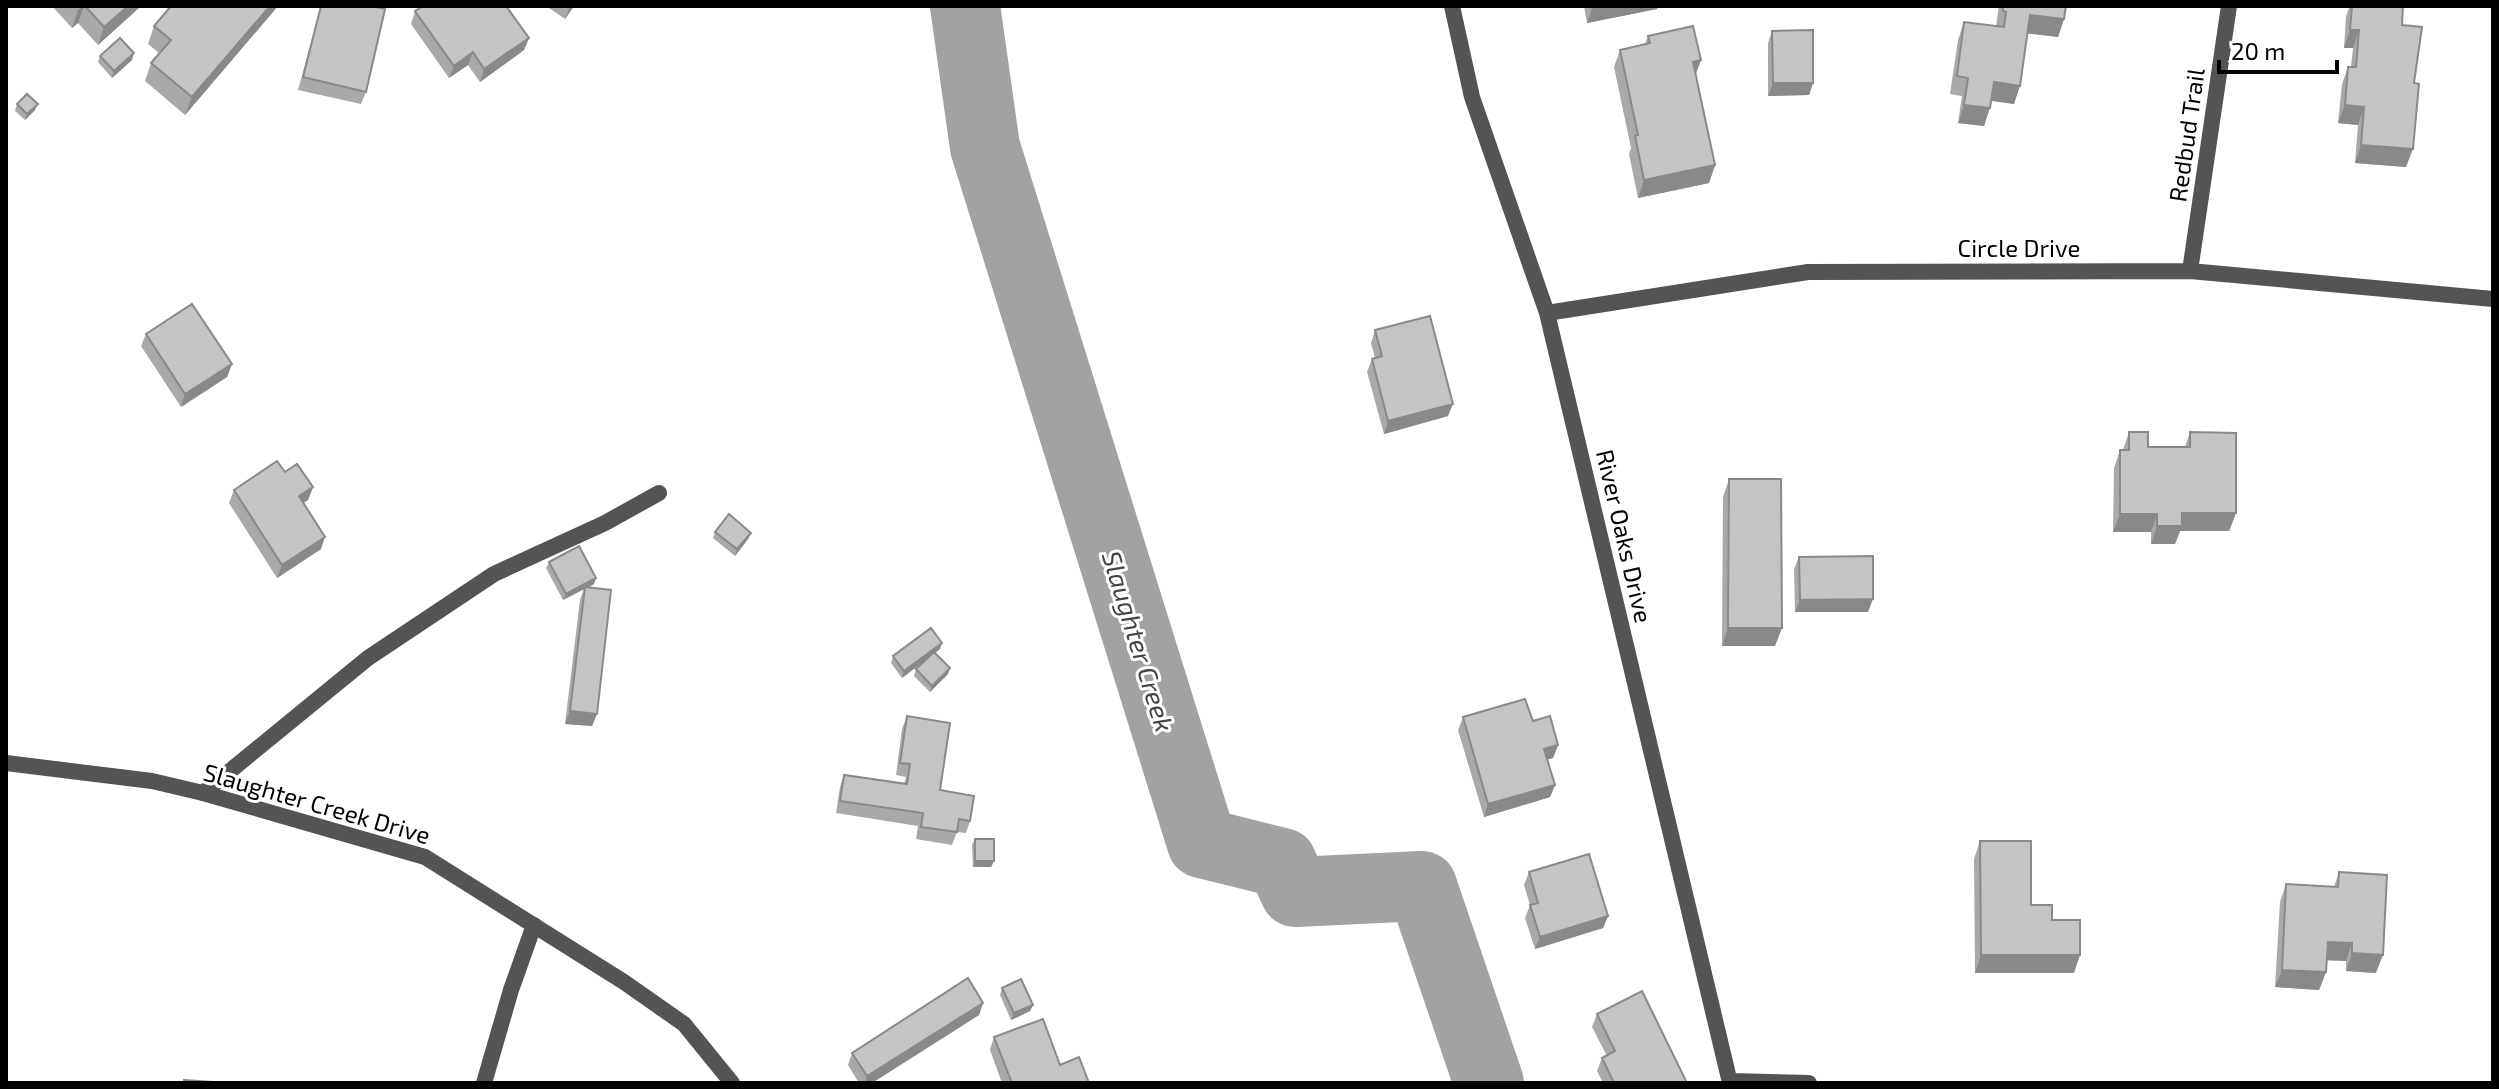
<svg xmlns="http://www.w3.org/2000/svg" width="2499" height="1089" font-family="'Exo 2',sans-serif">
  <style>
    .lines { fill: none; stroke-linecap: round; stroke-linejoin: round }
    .river { stroke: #a2a2a2; stroke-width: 70 }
    .lane { stroke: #545454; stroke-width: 16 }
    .street { stroke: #545454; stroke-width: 16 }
    .wall { fill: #a9a9a9 }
    .shaded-wall { fill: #898989 }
    .building { fill: #c4c4c4; stroke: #898989; stroke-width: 2 }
    .labels { text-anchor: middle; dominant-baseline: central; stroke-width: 6; stroke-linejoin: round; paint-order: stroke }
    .street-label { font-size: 24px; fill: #000; stroke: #fff }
    .water-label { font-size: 26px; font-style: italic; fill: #434343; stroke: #fff }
  </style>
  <rect width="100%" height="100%" fill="#fff"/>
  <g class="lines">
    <!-- river -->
    <path class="river" d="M965,6l20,141 217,696 80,20 13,29 127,-6 67,197"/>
    <!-- lane -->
    <path class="lane" d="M203,793l165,-135 126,-84 111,-51 54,-30
      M484,1083l27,-93 23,-65"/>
    <!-- street -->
    <path class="street" d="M1452,6l20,91 75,216 183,770
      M2190,271l39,-265
      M1547,313l261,-41 382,-1 303,28
      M6,763l146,18 51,12 222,64 199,125 60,42 48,59
      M1730,1081l79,2"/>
  </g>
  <!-- wall -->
  <path class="wall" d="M52,6h89l-43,39 -20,-22 -6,5z
    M171,6h107l-93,109 -40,-34 6,-18 8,-10 -11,-9 6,-18z
    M321,6l45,86 -5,12 -63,-14z
    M546,6h28l-9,13z
    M1584,6h74l-1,3 -70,14z
    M1999,6h67l-2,13 -6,18 -30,-4 -14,71 -23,-3 -7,25 -26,-3 4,-27 -12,-2 8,-54 6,-18 32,4z
    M2350,6l52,19 12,58 -8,84 -51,-4 3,-38 -20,-2 4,-39 6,-17h3l2,-19h-9l2,-32z
    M415,11l114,27 -5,12 -44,32 -12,-17 -19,13 -38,-54z
    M1772,31l41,52 -4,12 -41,1v-53z
    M1648,36l53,24 -5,14 19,91 -6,18 -71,15 -9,-44 2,-6 -17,-81 6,-17 25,-6z
    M100,56l32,4 -20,18 -14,-16z
    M17,104l18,6 -10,10 -10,-9z
    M1375,330l73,86 -64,18 -17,-62 5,-13 3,-1 -4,-15z
    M146,334l86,30 -5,13 -46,30 -40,-61z
    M2129,432l19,15h37l5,-15 46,81 -7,18h-49l-5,13h-24v-12h-38l1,-64 6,-18h3z
    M285,472l28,15 -5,13 -5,3 18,46 -44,29 -48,-75 5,-13z
    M1729,479l46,167h-53l1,-149z
    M715,532l36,1 -3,6 -13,17 -22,-18z
    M1799,557l69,55h-73l-1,-43z
    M549,562l47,16 -2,6 -6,4 9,126 -5,12 -27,-2 15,-124 4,-11 -21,11 -17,-32z
    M940,649l-5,4 13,21 -18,18 -16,-16 2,-7 12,-11 -26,20 -11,-15 2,-7z
    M907,716l33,74 30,31 -4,12 -9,-1 -5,13 -36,-6 2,-13 -82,-13 4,-26 4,-12 60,9 2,-7 -10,-2 6,-46z
    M1463,717l70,4 25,24 -5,13 -6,1 8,26 -5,12 -66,20 -26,-87z
    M975,839l19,22 -3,6h-18l-1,-22z
    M1980,841l51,64 21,15 22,53h-99l-1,-114z
    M1529,872l79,44 -5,12 -68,21 -10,-31 5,-13 -6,-20z
    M2339,872l37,101 -30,-2v-10l-19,-1 -1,12 -7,18 -44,-3 5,-85 6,-18 48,3z
    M1002,988l31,17 -3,6 -19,9 -11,-25z
    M983,1003l-4,12 -107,68h-13l-11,-18 4,-12z
    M1597,1014l90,69h-84l-6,-12 5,-13 5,-2 -15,-29z
    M994,1037l66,28 29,18h-87l-12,-33z"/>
  <!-- shaded-wall -->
  <path class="shaded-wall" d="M84,6l-6,17 -6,5 6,-18z
    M128,6h13l-43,39 6,-18z
    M270,6h8l-93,109 7,-18z
    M570,6h4l-9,13z
    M1593,6h65l-1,3 -70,14z
    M2030,15l34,4 -6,18 -34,-4z
    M2350,30h9l-6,18h-9z
    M529,38l-5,12 -44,32 4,-13z
    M473,52l-5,13 -19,13 5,-12z
    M134,53l-2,7 -20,18 2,-7z
    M1701,60l-7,18 -1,-16z
    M1994,82l26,4 -6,18 -26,-4z
    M1773,83h40l-4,12 -41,1z
    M38,104l-3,6 -10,10 2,-6z
    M1964,105l26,3 -6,18 -26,-3z
    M2345,105l19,2 -6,18 -20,-2z
    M2361,145l52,4 -7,18 -51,-4z
    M1715,165l-6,18 -71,15 6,-18z
    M232,364l-5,13 -46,30 4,-13z
    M1453,404l-5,12 -64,18 4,-13z
    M313,487l-5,13 -14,9 5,-13z
    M2182,513h54l-7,18h-49l-5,13h-24l6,-18z
    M2120,514h37l-6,18h-38z
    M751,533l-3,6 -13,17 2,-7z
    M325,537l-4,12 -44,29 5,-13z
    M596,578l-2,6 -31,16 3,-6z
    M1873,599l-5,13h-73l5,-12z
    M1728,628h54l-7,18h-53z
    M942,643l-2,6 -38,29 2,-7z
    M950,668l-2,6 -18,18 2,-6z
    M570,711l27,3 -5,12 -27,-2z
    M1558,745l-5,13 -14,4 5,-13z
    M1555,785l-5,12 -66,20 4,-13z
    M975,861h19l-3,6h-18z
    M1608,916l-5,12 -68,21 5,-12z
    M2328,942l24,1 -6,18 -25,-1z
    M2352,953l31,2 -7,18 -30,-2z
    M1981,955h99l-6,18h-99z
    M2282,970l44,2 -7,18 -44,-3z
    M983,1003l-4,12 -107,68h-7l2,-7z
    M1033,1005l-3,6 -19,9 3,-7z"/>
  <!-- building -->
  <path class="building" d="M85,6h43l-24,21z
    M171,6h99l-78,91 -41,-34 20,-23 -17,-14z
    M321,6h51l13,3 -19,83 -63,-15z
    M423,6h83l23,32 -45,31 -11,-17 -19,14 -39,-55z
    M2003,6h63l-2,13 -34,-4 -10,71 -26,-4 -4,26 -26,-3 4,-27 -11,-2 7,-54 40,5 2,-15 -3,-1z
    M2352,6h51l-1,19 20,2 -8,56 5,1 -6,65 -52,-4 3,-38 -19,-2 3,-38h8l3,-37h-9z
    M1693,26l8,34 -8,2 22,103 -71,15 -9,-44 3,-1 -18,-85 30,-7 -2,-7z
    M1813,30v53h-40l-1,-52z
    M120,38l14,15 -20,18 -14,-15z
    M27,94l11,10 -11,10 -10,-10z
    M192,304l40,60 -47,30 -39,-60z
    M1430,316l23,88 -65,17 -16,-62 10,-3 -7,-26z
    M2129,432h19v15h42v-15l46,1v80h-54v13h-25v-12h-37v-64h9z
    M277,461l8,11 12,-8 16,23 -14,9 26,41 -43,28 -48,-75z
    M1729,479h52l1,149h-54z
    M729,514l22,19 -14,16 -22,-17z
    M579,546l17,32 -30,16 -17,-32z
    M1873,556v43l-73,1 -1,-43z
    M585,587l26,3 -14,124 -27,-3z
    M931,628l11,15 -38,28 -11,-15z
    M934,652l16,16 -18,18 -16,-17z
    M1525,699l8,22 17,-5 8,29 -14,4 11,36 -67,19 -25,-87z
    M907,716l43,7 -10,67 34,6 -4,25 -11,-2 -2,13 -36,-5 2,-14 -83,-12 4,-26 63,9 3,-20 -10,-1z
    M975,839h19v22h-19z
    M1980,841h51v64h21v15h28v35h-99z
    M1589,854l19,62 -68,21 -10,-32 8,-2 -9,-31z
    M2339,872l48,3 -4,80 -31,-2v-10l-24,-1 -2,30 -44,-2 4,-86 52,3z
    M968,978l15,25 -116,73 -15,-23z
    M1021,979l12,26 -19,8 -12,-25z
    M1642,991l45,92h-73l-12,-25 13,-7 -18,-37z
    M1043,1019l17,46 19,-8 10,26h-77l-18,-46z
    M184,1080l44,3h-44z"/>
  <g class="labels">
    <!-- street labels -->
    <g class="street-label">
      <text transform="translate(2186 135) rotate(-82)">Redbud Trail</text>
      <text x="2019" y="247">Circle Drive</text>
      <text transform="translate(1625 536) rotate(77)">River Oaks Drive</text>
      <text transform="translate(317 803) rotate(16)">Slaughter Creek Drive</text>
    </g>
    <!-- water labels -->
    <g class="water-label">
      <text transform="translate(1139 641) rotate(73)">Slaughter Creek</text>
    </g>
  </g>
  <!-- border -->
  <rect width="2499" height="1089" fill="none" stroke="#000000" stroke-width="16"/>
  <!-- scale -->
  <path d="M2219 60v12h118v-12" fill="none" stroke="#000000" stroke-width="4"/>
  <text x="2231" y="60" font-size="24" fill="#000000" stroke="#ffffff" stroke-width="6" paint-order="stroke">20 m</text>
</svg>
